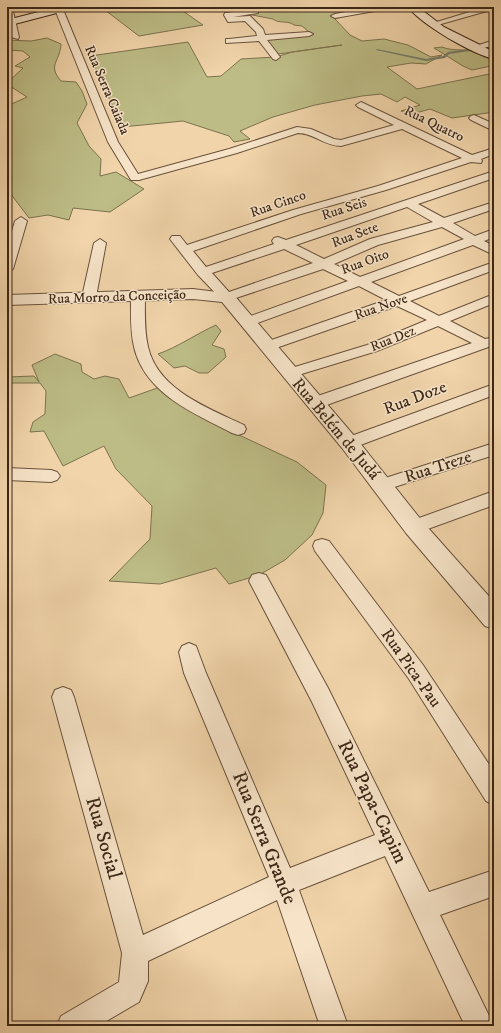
<svg xmlns="http://www.w3.org/2000/svg" width="501" height="1033" font-family="'IM FELL DW Pica',serif">
  <style>
    .green { fill: #bdbc86; stroke: #7c724e }
    .lines { fill: none; stroke-linecap: round; stroke-linejoin: round }
    .stream { fill: #757e6d; fill-rule: evenodd }
    .minor-casing { stroke: #69523c; stroke-width: 2 }
    .tertiary-casing { stroke: #69523c; stroke-width: 2 }
    .secondary-casing { stroke: #3c2717; stroke-width: 2 }
    .minor { fill: #f6e3c8; fill-rule: evenodd }
    .tertiary { fill: #f6e3c8; fill-rule: evenodd }
    .secondary { fill: #f6e3c8; fill-rule: evenodd }
    .labels { text-anchor: middle; dominant-baseline: central; stroke-width: 3; stroke-linejoin: round; paint-order: stroke }
    .far-street-label { font-size: 14px; fill: #3c2717; stroke: #f6e3c8 }
    .street-label { font-size: 17px; fill: #3c2717; stroke: #f6e3c8 }
    .near-street-label { font-size: 20px; fill: #3c2717; stroke: #f6e3c8 }
  </style>
  <rect width="100%" height="100%" fill="#f1d4aa"/>
  <filter id="stains"><feTurbulence type="fractalNoise" baseFrequency=".005" numOctaves="4"/><feColorMatrix values="0 0 0 0 .2 0 0 0 0 .09 0 0 0 0 .02 0 0 0 .5 -.17"/></filter>
  <radialGradient id="worn" r=".72"><stop offset=".6" stop-color="#630" stop-opacity="0"/><stop offset="1" stop-color="#630" stop-opacity=".3"/></radialGradient>
  <!-- green -->
  <path class="green" d="M101,7h76l26,18 -64,11z
    M281,7h47l19,8 -12,4 15,16 12,6 22,-2 24,6 23,12 11,-2 -16,9 -15,-1 -24,4 30,22 77,-16v39l-42,6 -22,-9 -21,6 -8,-4 19,-6 -15,-8 -8,5 -16,-8 -19,2 -47,9 -42,12 -33,14 10,8 -16,3 -5,-6 -46,-15 -61,6 -32,-71 98,-14 19,35 14,-1 20,-17 35,-2 16,-5 50,-7 -64,9 -14,-16 45,-4v-2l-7,-6 -8,-1c-6,-5 -15,-1 -21,-6l-26,-5z
    M47,38l14,6c-1,18 -14,21 0,37l15,1 6,9 5,13 -10,19 12,23 12,13 -1,17 16,-4 28,17 -34,23 -37,-4 -4,12 -21,-5 -19,3 -22,-29v-83l20,-9 -14,-9 -6,-1v-4l16,-15 -8,-2 15,-9 -7,-6 -16,-1v-10l24,1z
    M442,47c10,4 19,2 29,4 8,2 16,7 23,11v6l-3,-2 -19,4 -9,-4 -29,-18z
    M216,325l5,6 -9,14 12,4 2,8 -18,16h-9l-14,-7 -11,2 -16,-14c20,-7 38,-20 58,-29z
    M55,354l26,10 1,8 12,7 11,-3 14,3 10,19 31,-11 79,48 58,27 29,23 -3,28 -11,22 -27,25 -26,15 -30,9 -13,-16 -56,16 -51,-3 41,-42 2,-33 -36,-37 -12,-23 -41,20 -19,-35 -14,1 3,-10 12,-8 1,-23 -6,-8h-33v-6l27,-1 5,6 -7,-17z"/>
  <g class="lines">
    <!-- stream -->
    <path class="stream" d="M475,48l1,2 -27,4 -4,4 -19,3 -50,-11 1,-1 49,10 17,-3 5,-4z"/>
    <defs>
      <path id="minor" d="M7,7h5l7,30 -1,2 -7,-2 -4,-18z
        M54,7h8l56,135 20,32 91,-25 68,-22 14,2 23,10 7,1 53,-15 -36,-18 -2,-2 5,-3 111,53 22,-7v6l-13,5 1,2 -1,2 -10,-1 -85,28 -85,24 -108,37 13,16 68,-23 -2,-3 2,-3 4,-1 8,3 208,-69v7l-76,26 26,14 50,-16v7l-41,14 22,13 19,-7v8l-10,4 10,5v9l-21,-10 -102,37 28,14 95,-34v8l-84,31 29,15 55,-22v9l-44,18 35,18 9,-2v8l-173,62 -6,1 -6,-1 -2,-4 2,-4 163,-56 -34,-17 -61,25 -82,25h-10l-3,-3 3,-3 82,-25 60,-25 -30,-14 -124,43h-10l-2,-3 2,-3 123,-43 -27,-14 -107,39h-10l-2,-3 2,-3 106,-38 -25,-12 -96,32 -5,-1 -24,-25 -28,-36 2,-3h8l7,9 106,-35 85,-24 84,-28 -60,-29 -61,17c-16,0 -28,-13 -43,-13l-61,20 -98,27h-8l-23,-38zM407,207l26,15 -63,17 -46,20 -28,-14zM442,227l22,12 -104,38 -26,-13 44,-19zM284,249l29,14 -84,29 -17,-19z
        M373,7h17l-4,2 -51,9 -4,-2 4,-2z
        M486,7h8v2l-60,17 -4,-2z
        M255,9h3v4l-25,4 17,-1 13,13 2,6 44,-3 4,2 -4,2 -42,4 13,17 -4,3 -3,-1 -14,-18 -33,2v-4h3l28,-3 -1,-4 -11,-11 -17,1 -4,-7 1,-2z
        M494,40v5l-17,5 -4,-3z
        M474,115l20,9v7l-23,-11 -2,-2 2,-2z
        M21,217l6,4 -14,48 -6,4v-25l8,-27z
        M100,239l6,4 -10,54 -2,3h-10l-2,-3 12,-54z
        M138,291l5,1 2,3c0,17 -1,35 3,52 10,43 60,61 96,78l2,4 -2,4 -6,2 -6,-2c-38,-20 -87,-39 -98,-86 -4,-17 -3,-35 -3,-52l2,-3z
        M494,384v11l-139,52 -6,2 -6,-2 -2,-4 2,-4z
        M494,443v12l-112,36 -6,-2 -3,-4 3,-4z
        M7,468l44,2 6,2 3,4 -3,4 -6,2 -44,-2z
        M494,491v14l-80,29 -6,-2 -3,-5 3,-5z
        M322,539l7,2 94,124 71,107v33l-8,-4 -77,-122 -94,-128 -2,-5 2,-5z
        M259,573l7,2 62,113 101,204 65,-22v26l-54,19 54,111h-29l-80,-170 -86,34 49,136h-28l-43,-126 -129,61v20l-9,21 -41,24h-41l4,-10 58,-34 3,-29 -70,-256 3,-7 8,-3 8,3 3,7 69,238 126,-58 -85,-204 -5,-21 3,-6 7,-3 7,3 10,27 84,195 85,-33 -63,-133 -63,-121 3,-6z"/>
      <path id="tertiary" d="M193,289l40,5 123,144 66,83 72,81v27l-9,-3 -79,-93 -64,-85 -120,-146 -29,-3 -186,6v-10z"/>
      <path id="secondary" d="M58,7h16l-2,2 -65,17v-6z
        M408,7h10l26,20 50,25v7c-22,-5 -72,-34 -86,-52z"/>
    </defs>
    <!-- minor casing -->
    <use href="#minor" class="minor-casing"/>
    <!-- tertiary casing -->
    <use href="#tertiary" class="tertiary-casing"/>
    <!-- secondary casing -->
    <use href="#secondary" class="secondary-casing"/>
    <!-- minor -->
    <use href="#minor" class="minor"/>
    <!-- tertiary -->
    <use href="#tertiary" class="tertiary"/>
    <!-- secondary -->
    <use href="#secondary" class="secondary"/>
  </g>
  <g class="labels">
    <!-- far-street labels -->
    <g class="far-street-label">
      <text transform="translate(107 90) rotate(67)">Rua Serra Caiada</text>
      <text transform="translate(434 124) rotate(26)">Rua Quatro</text>
      <text transform="translate(278 204) rotate(-19)">Rua Cinco</text>
      <text transform="translate(344 209) rotate(-18)">Rua Seis</text>
      <text transform="translate(355 235) rotate(-21)">Rua Sete</text>
      <text transform="translate(365 262) rotate(-20)">Rua Oito</text>
      <text transform="translate(117 297) rotate(-2)">Rua Morro da Conceição</text>
      <text transform="translate(381 307) rotate(-19)">Rua Nove</text>
      <text transform="translate(393 339) rotate(-22)">Rua Dez</text>
    </g>
    <!-- street labels -->
    <g class="street-label">
      <text transform="translate(415 398) rotate(-21)">Rua Doze</text>
      <text transform="translate(336 429) rotate(50)">Rua Belém de Judá</text>
      <text transform="translate(438 467) rotate(-18)">Rua Treze</text>
      <text transform="translate(411 668) rotate(55)">Rua Pica-Pau</text>
    </g>
    <!-- near-street labels -->
    <g class="near-street-label">
      <text transform="translate(372 802) rotate(64)">Rua Papa-Capim</text>
      <text transform="translate(103 838) rotate(74)">Rua Social</text>
      <text transform="translate(264 838) rotate(68)">Rua Serra Grande</text>
    </g>
  </g>
  <!-- margin -->
  <rect width="501" height="1033" fill="none" stroke="#f1d4aa" stroke-width="24"/>
  <rect x="8" y="8" width="485" height="1017" fill="none" stroke="#3c2717" stroke-width="2"/>
  <rect x="12" y="12" width="477" height="1009" fill="none" stroke="#3c2717"/>
  <rect width="100%" height="100%" filter="url(#stains)"/>
  <rect width="100%" height="100%" fill="url(#worn)"/>
</svg>
